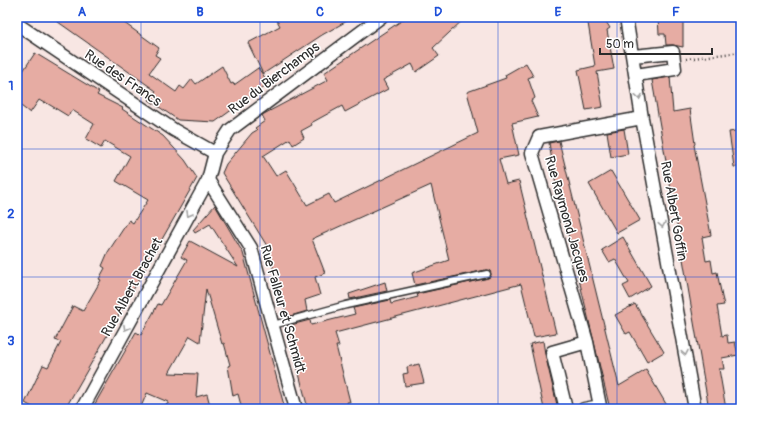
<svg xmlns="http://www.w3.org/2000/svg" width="758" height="426" font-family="Pangolin,sans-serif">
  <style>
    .building { fill: #e6aca3; stroke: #2b2b2b }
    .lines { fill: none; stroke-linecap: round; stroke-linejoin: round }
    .service-casing { stroke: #2b2b2b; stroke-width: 9 }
    .minor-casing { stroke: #2b2b2b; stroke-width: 15 }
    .path { stroke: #2b2b2b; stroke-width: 2.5; stroke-dasharray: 1 3; stroke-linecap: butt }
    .service { stroke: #fff; stroke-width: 6 }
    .minor { stroke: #fff; stroke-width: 12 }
    .oneway { stroke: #a0a0a0 }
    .grid { fill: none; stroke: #1d4ed8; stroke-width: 1; stroke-opacity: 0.55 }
    .labels { text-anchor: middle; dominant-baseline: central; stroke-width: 3; stroke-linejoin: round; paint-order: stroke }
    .street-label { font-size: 14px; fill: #2b2b2b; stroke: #fff }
    .neatline { fill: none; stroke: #1d4ed8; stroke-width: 1.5 }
    .grid-label { font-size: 13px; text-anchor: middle; font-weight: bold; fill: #1d4ed8 }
  </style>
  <rect width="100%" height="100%" fill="#f8e6e3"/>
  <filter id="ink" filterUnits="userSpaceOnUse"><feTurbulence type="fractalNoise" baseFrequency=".025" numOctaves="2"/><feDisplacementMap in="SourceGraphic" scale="8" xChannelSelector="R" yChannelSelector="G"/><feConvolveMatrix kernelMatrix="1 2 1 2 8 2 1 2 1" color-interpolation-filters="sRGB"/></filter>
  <g filter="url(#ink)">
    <!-- building -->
    <path class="building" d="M51,17h65l43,31 -4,7 5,3 -11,15 27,19 4,-6 4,3 8,-10 4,5 26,-18 9,18 2,-1 1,2 24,-17 11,15 -54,39 -37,-2 -29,-20 7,-9z
      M275,17h27l2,3 6,-3h44l-32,18 -59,39 -15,-31 32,-17z
      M407,17h59l-33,31 6,8 -23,16 -4,-8 -29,16 5,9 -43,23 -3,-6 -31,17 1,2 -11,6 3,7 -11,7 -3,-6 -27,17 13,20 10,-6 21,35 22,-11 5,9 144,-70 -11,-41 39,-14 -1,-3 21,-12 7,13 -5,2 7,20 -4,3 7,16 -26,6 7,32 -20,4 7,25 13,-3 37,152 -22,4 -13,-53 -186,49 4,13h-3l14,56h-3l2,7h-41l-21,-83 23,-6 1,5 44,-11 -2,-6 37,-8 1,4 27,-7 -1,-3 71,-16 3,-3 -1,-4 -4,-1 -71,15 -3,-12 37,-13 -18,-75 -119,54 13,34 -10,4 5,18 -15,5 2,11 -20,6 -20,-71 -45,-73 4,-9 26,-31 5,-3 -2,-2 10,-7 -3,-6 66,-35 -4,-7z
      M587,17h16l7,11 -3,2 7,39 -17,3 6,35 -17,3 -8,-40 17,-4z
      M658,17h25v30l-10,-2h-7l-1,-11h-6z
      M35,53l41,25 23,14 -2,3 26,13 -1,1 41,27 22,24 12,18 -132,231h-29l-11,-6 18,-38 5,2 13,-25 -6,-2 18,-34 10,5 18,-31 -2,-1 6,-11 -3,-2 6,-14 21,-32 4,3 15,-23 -32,-19 14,-25 -25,-15 -4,7 -15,-9 8,-15 -22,-14 -4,6 -23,-14 -1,1 -5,-3 -9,13 -13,-10v-23z
      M670,77l3,35 17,-3 5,35 -1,1 17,90 -9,2 4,24 5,-1 2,13 4,-1 5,25 2,8 -7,1 5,30 5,-1 1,8 7,-1 3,13 -16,3 2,11h-5l7,40h-17l-57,-329z
      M624,129l4,25 -17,3 -4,-25z
      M741,130v37h-7l-5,-35z
      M559,141l60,245 27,-16 23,39h-59l-55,-230 -6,-36z
      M611,171l29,49 -23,13 -28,-49z
      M215,205l28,48 42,156h-43l-4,-15 -5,2 -5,-30 2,-1 -6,-22 -2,1 -16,-55 -6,53 -10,-6 -21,37 29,1 -2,23 11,-3 4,15h-46v-4l3,-1v-2l-21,-9 -7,16h-48l44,-77 5,3 17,-31 3,1 26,-45 -6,-3 9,-16 48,26 -28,-43 -15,9 -2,-3z
      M623,237l28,49 -21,13 -7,-13 6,-3 -14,-24 -6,3 -7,-12z
      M385,282l2,9 -37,8 -1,-5z
      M635,304l29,48 -17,10 -17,-30 -4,2 -11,-19z
      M543,341l2,13 13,55h-14l-14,-65z
      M419,364l5,19 -19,3 -2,-12 5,-1 -1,-6z"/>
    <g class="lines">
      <defs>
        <path id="service" d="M273,325l73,-20 141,-31"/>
        <path id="minor" d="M626,17l16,101 53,291
          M17,24l157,106 41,23
          M633,56l40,-4 2,17 -39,6
          M208,180l43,68 45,161
          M82,409l126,-229 7,-27 15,-23 151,-113
          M566,409l-14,-57 35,-10
          M584,409l16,-3 -13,-64 -55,-189 7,-16 103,-19"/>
      </defs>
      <!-- service casing -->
      <use href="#service" class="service-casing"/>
      <!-- minor casing -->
      <use href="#minor" class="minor-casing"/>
      <!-- path -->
      <path class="path" d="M686,59l55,-7"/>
      <!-- service -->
      <use href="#service" class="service"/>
      <!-- minor -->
      <use href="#minor" class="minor"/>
    </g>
    <!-- one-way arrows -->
    <defs><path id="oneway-chevron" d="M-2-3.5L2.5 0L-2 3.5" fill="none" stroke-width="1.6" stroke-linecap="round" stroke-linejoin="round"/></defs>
    <g class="oneway">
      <use href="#oneway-chevron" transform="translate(639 97) rotate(81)"/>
      <use href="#oneway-chevron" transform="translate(189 214) rotate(119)"/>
      <use href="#oneway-chevron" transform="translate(662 225) rotate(80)"/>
      <use href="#oneway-chevron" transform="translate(126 328) rotate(119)"/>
      <use href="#oneway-chevron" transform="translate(685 353) rotate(80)"/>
    </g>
  </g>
  <!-- grid -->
  <path class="grid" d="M141,17v392M260,17v392M379,17v392M498,17v392M617,17v392M17,149h724M17,277h724"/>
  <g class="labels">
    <!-- street labels -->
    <g class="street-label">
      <text transform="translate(123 78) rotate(34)">Rue des Francs</text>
      <text transform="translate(274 78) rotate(-37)">Rue du Bierchamps</text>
      <text transform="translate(674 211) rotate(80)">Rue Albert Goffin</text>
      <text transform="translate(567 219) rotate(74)">Rue Raymond Jacques</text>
      <text transform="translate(132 287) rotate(-61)">Rue Albert Brachet</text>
      <text transform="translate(283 309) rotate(74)">Rue Falleur et Schmidt</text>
    </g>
  </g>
  <!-- margin -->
  <rect width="758" height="426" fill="none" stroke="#fff" stroke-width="44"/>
  <!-- scale -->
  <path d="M600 48v6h112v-6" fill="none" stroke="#2b2b2b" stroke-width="2"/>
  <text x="606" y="48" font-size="12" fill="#2b2b2b" stroke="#ffffff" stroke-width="3" paint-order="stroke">50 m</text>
  <rect x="22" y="22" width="714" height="382" class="neatline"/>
  <g class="grid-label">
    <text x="82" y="16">A</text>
    <text x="200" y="16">B</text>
    <text x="320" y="16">C</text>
    <text x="438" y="16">D</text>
    <text x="558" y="16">E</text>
    <text x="676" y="16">F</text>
    <text x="11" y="90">1</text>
    <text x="11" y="218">2</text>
    <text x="11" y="345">3</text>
  </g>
</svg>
